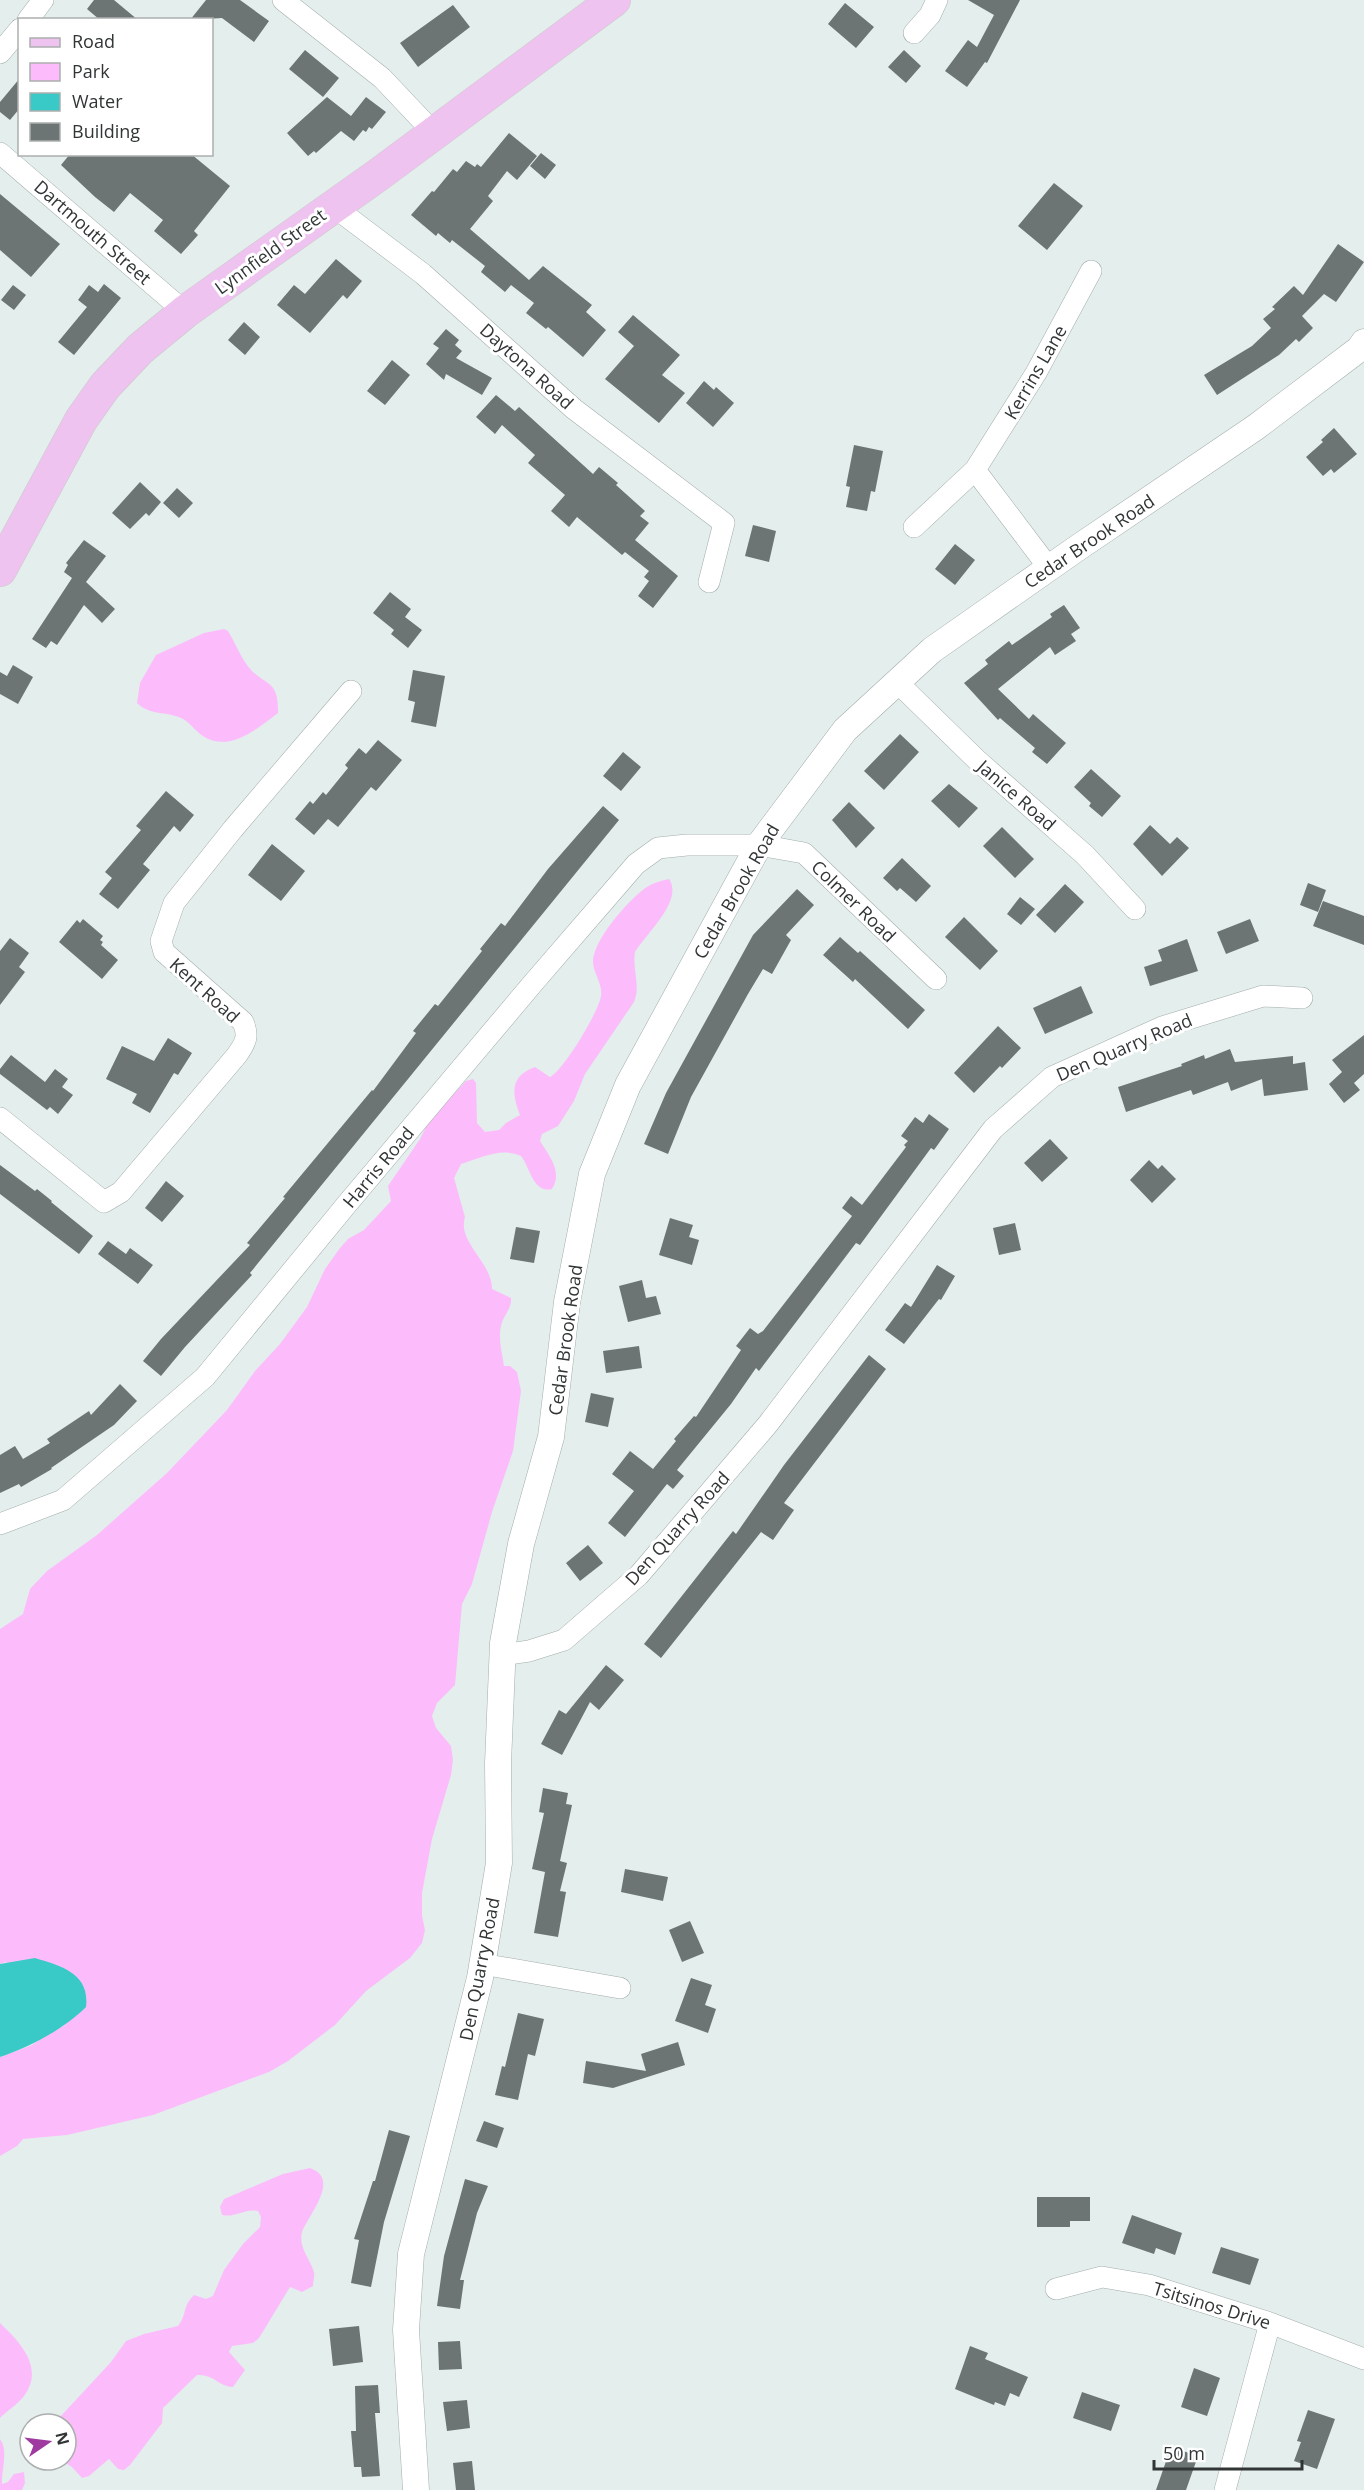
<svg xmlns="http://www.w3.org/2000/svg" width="1364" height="2490" font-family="'Open Sans',sans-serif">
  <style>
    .green { fill: #fcbcfb }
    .water { fill: #39c9c6 }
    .building { fill: #6c7574 }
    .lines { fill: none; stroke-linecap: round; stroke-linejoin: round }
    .minor-casing { stroke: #a3adac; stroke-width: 22 }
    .tertiary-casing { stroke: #a3adac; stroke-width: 27 }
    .primary-casing { stroke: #c9caca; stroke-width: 34 }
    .minor { stroke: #fff; stroke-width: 21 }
    .tertiary { stroke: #fff; stroke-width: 26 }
    .primary { stroke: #efc3ef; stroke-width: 33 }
    .labels { text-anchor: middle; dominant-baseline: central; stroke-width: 6; stroke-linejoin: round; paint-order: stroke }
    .street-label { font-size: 18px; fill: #313535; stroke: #fff }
  </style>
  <rect width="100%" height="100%" fill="#e4eeed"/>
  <!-- green -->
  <path class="green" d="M224,629l4,2c7,11 11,23 19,34 16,22 32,12 31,48 -21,16 -49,40 -75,23 -8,-5 -14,-15 -22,-18 -15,-7 -31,-2 -44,-15l3,-20 16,-28 48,-22z
    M669,879c15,21 -23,55 -34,73 -3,17 6,34 -1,50l-49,72 -11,27 -16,25 -16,8 -2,7c9,15 23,30 12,48 -19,5 -22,-22 -31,-33 -20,-9 -40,2 -60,8l-7,14 11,39c-8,25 27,45 27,72l19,9c1,11 -8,17 -10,28 -3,12 1,27 3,40h6l7,6 4,19 -8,60 -21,61 -20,72 -10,20 -7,81 -18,18 -5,13 4,12 15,18 2,14 -2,15 -19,64 -10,54v23l3,14 -3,13 -12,15 -44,33 -31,34 -47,36 -19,11 -116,43 -86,20 -44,4 -6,7 -17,10v-99l32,-12 15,-11 18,-9 -59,-63 -6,2v-335l23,-15 7,-25 17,-18 50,-36 70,-62 60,-63 28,-39 25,-27 27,-37 18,-38 15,-21 8,-9 16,-9 27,-29 -3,-15 32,-47 9,-18 37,-40 7,-2 3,4 1,40 8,9 14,-2 7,-7 14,-8c-8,-20 -11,-39 15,-48l15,10c14,-7 49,-66 51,-81 2,-13 -9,-24 -8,-36 2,-22 34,-58 51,-71 8,-6 16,-8 25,-10z
    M310,2168c31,11 -1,46 -8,64 -4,15 8,27 12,40 1,4 -1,10 -1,14l-11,6 -12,-5 -31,51 -6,5 -21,3 -3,6 16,18 -12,17c-16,-1 -17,-12 -36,-12l-34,33 -1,15 -32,42 -6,5 -6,-1 -9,-10 -20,17 -7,2 -10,-11 -12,-7h6v-36h-10l4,-7 51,-55 15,-21 18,-7 34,-8c9,-11 4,-19 16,-31l12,4 7,-3 11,-26 19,-26 17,-17 1,-10 -3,-6c-13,-3 -23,7 -36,4l-2,-8 4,-8 59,-25z
    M0,2323c20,19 45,45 24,73 -6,8 -17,15 -24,22z
    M0,2439c9,12 1,32 2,45l6,-2 6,-8 10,-2 1,11 -3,7h-22z"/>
  <!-- water -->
  <path class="water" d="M35,1958c26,8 55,15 51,49 -22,22 -56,40 -86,50v-93z"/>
  <!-- building -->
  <path class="building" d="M94,0h20l24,20h-38l-13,-11z
    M206,0h34l29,21 -15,21 -32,-24 -32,2z
    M968,0h52l-33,63 -2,-1 -18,25 -22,-16 23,-31 9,7 17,-32z
    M845,3l29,24 -18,21 -28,-24z
    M453,5l17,22 -52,40 -18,-24z
    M305,50l34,28 -16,19 -34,-28z
    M904,50l17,16 -15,17 -18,-16z
    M20,78v30l-10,12 -10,-8v-10z
    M327,97l24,19 15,-19 20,15 -14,17 -3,-2 -3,5 -3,-2 -9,11 -13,-10 -25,22 -2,-2 -6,5 -21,-23z
    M509,133l28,23 -20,24 -10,-9 -19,25 5,5 -23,28 59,51 14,-14 49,39 -6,7 20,18 -23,27 -35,-30 -2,2 -20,-16 8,-10 -23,-18 -6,7 -24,-20 4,-6 -33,-26 -2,3 -12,-10 -2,3 -25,-21 21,-24 2,1 19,-23 4,3 9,-11 9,6 2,-3 4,3z
    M541,153l15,12 -11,14 -15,-13z
    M70,154h121l39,32 -36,45 4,4 -17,19 -27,-23 9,-11 -33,-27 -16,19 -19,-15 -34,-32z
    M1054,183l29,23 -36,44 -29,-24z
    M0,194l60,50 -29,33 -31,-27z
    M1338,244l26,18 -28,40 -12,-8 -22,22 11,12 -14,14 -3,-3 -17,16 -62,40 -13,-20 48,-29 19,-18 -8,-9 12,-10 -3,-2 22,-21 9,9z
    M336,259l26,22 -15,18 -4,-4 -33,38 -33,-28 17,-20 11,9z
    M104,284l17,14 -47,57 -16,-13 29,-35 -9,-7 11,-15 9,7z
    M13,285l13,10 -12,15 -13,-10z
    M633,315l47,40 -18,20 23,18 -26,30 -54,-44 29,-33 -16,-14z
    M244,322l16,15 -15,18 -17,-15z
    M446,329l13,11 -4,5 7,6 -6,7 36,20 -10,17 -36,-21 -2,6 -18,-16 13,-16 -6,-4z
    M392,360l18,15 -25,30 -18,-14z
    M704,381l10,9 2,-3 18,16 -21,24 -27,-24z
    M496,395l19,16 4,-4 74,67 6,-7 19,16 -2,2 29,26 -5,5 9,7 -14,17 43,36 -25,32 -15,-12 11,-15 -5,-4 5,-6 -24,-19 -3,3 -45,-38 -8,10 -18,-16 14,-16 -37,-32 7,-8 -33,-30 -7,9 -19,-17z
    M1334,428l23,26 -23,19 -3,-4 -8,7 -17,-19 17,-15 -2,-2z
    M854,445l29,6 -8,41 -4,-1 -4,20 -21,-4 4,-20 -4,-1z
    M140,482l21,20 -12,14 -3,-3 -16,16 -18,-16z
    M177,488l16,15 -14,15 -16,-15z
    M753,525l23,6 -7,31 -24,-6z
    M84,540l22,16 -20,26 29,27 -13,14 -18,-18 -27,40 -6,-4 -5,7 -14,-9 40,-61 -8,-6 4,-7 -2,-2z
    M955,544l20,16 -20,25 -20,-16z
    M390,592l21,17 -6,8 17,13 -14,18 -17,-14 3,-4 -21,-17z
    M1064,605l16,23 -9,6 5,7 -21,14 -5,-8 -52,42 31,30 4,-5 33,29 -19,21 -15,-12 3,-4 -35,-30 -2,2 -34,-37 24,-19 -3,-4 24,-19 3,4 40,-28 -2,-3z
    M13,665l20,12 -15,27 -18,-10v-22l7,4z
    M413,670l32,6 -9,51 -25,-5 4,-20 -7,-2z
    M900,734l19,18 -35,38 -20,-19z
    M378,740l24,20 -26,31 -5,-4 -33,40 -10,-8 -14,16 -19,-16 15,-18 3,3 10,-12 3,3 22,-27 -3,-3 14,-17 7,6z
    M623,752l18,15 -20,24 -18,-15z
    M1091,769l30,27 -19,21 -13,-11 2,-3 -17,-16z
    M949,784l29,24 -19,20 -28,-27z
    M166,791l28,24 -14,17 -6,-6 -31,38 7,6 -32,39 -19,-15 13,-16 -7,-6 36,-42 -5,-4z
    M849,802l26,26 -19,20 -24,-28z
    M603,806l16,14 -369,453 2,2 -67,72 -24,29 -18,-15 18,-22 89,-94 -3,-2 38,-45 -2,-1 89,-107 1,1 43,-58 -3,-2 22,-27 3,2 44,-55 -2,-2 21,-26 4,3 43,-57z
    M1150,825l20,19 7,-7 12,11 -27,28 -29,-32z
    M1002,827l32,32 -19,19 -32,-32z
    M272,844l33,27 -24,30 -33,-26z
    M902,858l29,28 -15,16 -16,-14 -3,3 -14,-13z
    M1308,883l18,7 -8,22 -18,-7z
    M1065,884l19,18 -29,31 -19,-18z
    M797,889l17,16 -28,30 5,5 -19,34 -9,-5 -15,25 -57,103 -23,57 -24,-10 22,-51 87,-158z
    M1020,897l15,12 -14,16 -14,-11z
    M1323,901l41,15v29l-51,-19z
    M964,917l34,34 -18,19 -35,-33z
    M83,919l20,17 -3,4 3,2 -2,3 17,15 -16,19 -43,-37 18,-22 3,3z
    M1250,919l9,22 -33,13 -9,-22z
    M840,937l18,16 2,-2 65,59 -17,19 -53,-50 -2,3 -30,-27z
    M10,938l19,15 -10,14 6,5 -25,33v-54z
    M1187,939l11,32 -48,15 -6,-19 18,-6 -4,-11z
    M1081,986l12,27 -48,21 -12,-26z
    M998,1026l23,22 -19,20 -2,-2 -26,27 -20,-20z
    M1364,1035v39l-10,9 6,7 -16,13 -15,-19 13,-12 -10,-12z
    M168,1038l24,15 -14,22 -4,-2 -24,40 -18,-10 5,-9 -31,-15 16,-33 32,15z
    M1230,1049l5,13 58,-6v8l12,-2 3,28 -44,6 -2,-17 -31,12 -3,-9 -35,13 -2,-5 -65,22 -8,-25 64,-21 -1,-2 23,-9 1,4z
    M11,1055l34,27 10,-13 13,10 -6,8 11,8 -15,19 -8,-7 -3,3 -47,-36v-5z
    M929,1114l20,15 -15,21 -3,-2 -71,97 -4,-2 -97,128 -3,-3 -25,36 -54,66 7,6 -11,13 -6,-5 -42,53 -17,-14 26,-32 -22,-17 18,-23 23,18 23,-28 -2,-2 20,-23 2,1 45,-67 -5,-4 14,-18 8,6 5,-3 89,-115 -10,-8 9,-12 11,9 44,-58 -2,-2 4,-4 -7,-5 14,-19 8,6z
    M1050,1139l18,19 -26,24 -18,-19z
    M1149,1160l9,9 4,-4 14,14 -24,24 -22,-23z
    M0,1165l35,26 2,-2 15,12 -1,1 42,34 -14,18 -79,-60z
    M166,1181l18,15 -22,26 -17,-14z
    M670,1218l23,7 -4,12 10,3 -7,25 -33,-10z
    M1015,1223l6,27 -22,5 -6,-27z
    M516,1227l24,4 -6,32 -24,-4z
    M108,1241l18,13 4,-6 23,17 -15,19 -40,-30z
    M937,1265l18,11 -14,24 -2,-1 -35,45 -19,-14 20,-27 6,4z
    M642,1280l4,18 10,-2 5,18 -33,8 -9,-36z
    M639,1346l3,22 -36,5 -3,-22z
    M869,1355l17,14 -102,134 10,7 -21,30 -12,-8 -100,126 -17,-14 89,-113 3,3 48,-69z
    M120,1384l17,17 -23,24 -63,43 1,1 -31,18 -2,-3 -19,9v-38l15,-9 8,13 27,-16 -3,-4 42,-28 2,4z
    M591,1393l23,5 -6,29 -23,-5z
    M588,1545l15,18 -23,18 -14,-18z
    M606,1665l18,15 -25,30 -9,-8 -28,53 -21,-11 18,-34 7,4z
    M543,1788l25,5 -2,11 6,1 -12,56 7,2 -7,28 6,1 -8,45 -24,-4 11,-61 -13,-3 12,-56 -5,-1z
    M625,1869l43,8 -5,24 -42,-9z
    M690,1921l14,32 -22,9 -13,-32z
    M691,1978l21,7 -7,20 11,4 -8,24 -33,-12z
    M518,2013l26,6 -9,37 -7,-2 -10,46 -23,-5 7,-29 3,1z
    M678,2042l7,23 -72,23 -30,-5 3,-22 60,10 -5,-17z
    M484,2121l20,7 -7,20 -21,-7z
    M389,2130l21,6 -26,86 -13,65 -20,-4 8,-43 -5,-1 19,-58h2z
    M465,2179l23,7 -11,27 -17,67h4l-4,29 -23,-3 7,-50z
    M1037,2197h53v24h-20v6h-33z
    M1132,2215l50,18 -7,22 -19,-7 -2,6 -32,-11z
    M1221,2247l38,12 -9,26 -38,-12z
    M359,2326l4,36 -30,4 -4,-37z
    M460,2341l2,28 -23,1 -1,-28z
    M970,2346l18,7 -3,6 43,18 -9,20 -9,-4 -5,13 -10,-4 -1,3 -39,-16z
    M1194,2368l26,10 -13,38 -26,-9z
    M378,2385l2,28h-5l5,63 -18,1 -1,-10h-7l-3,-36h5l-1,-45z
    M1082,2392l38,13 -9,26 -38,-13z
    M467,2400l3,28 -23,3 -4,-29z
    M1308,2410l27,9 -18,50 -23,-8 7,-19 -4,-1z
    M1171,2447l27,9 -12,34h-30z
    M472,2461l3,29h-19l-3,-27z"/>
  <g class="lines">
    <defs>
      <path id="minor" d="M283,0l99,78 52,55
        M28,20l15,-20
        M914,33l16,-18 7,-15
        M0,53l20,-24
        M0,153l185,159
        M333,206l90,68 151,135 150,114 -15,59
        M975,470l74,98
        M914,527l61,-57 61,-97 55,-102
        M897,682l81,79 107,94 50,54
        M0,1118l104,84 17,-10 116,-137c9,-13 12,-19 6,-33l-79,-70 -3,-11 13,-38 59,-74 118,-138
        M0,1524l63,-24 142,-123 142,-173 187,-222 102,-118 22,-16 29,-3h72l45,8 132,126
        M502,1655l27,-4 35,-11 75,-65 129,-151 225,-295 59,-52 110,-50 101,-31 39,2
        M482,1964l138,24
        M1056,2289l46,-12 47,8 121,38 94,36
        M1225,2490l45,-167"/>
      <path id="tertiary" d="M416,2490l-10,-160 5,-76 69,-276 19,-115 -1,-100 5,-120 18,-99 30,-107 16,-135 25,-128 36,-89 131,-240 86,-115 87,-80 144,-101 180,-122 103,-78 5,-7"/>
      <path id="primary" d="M0,570l81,-150 24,-34 35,-37 45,-37 193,-137 236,-175"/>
    </defs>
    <!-- minor casing -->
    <use href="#minor" class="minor-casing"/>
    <!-- tertiary casing -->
    <use href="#tertiary" class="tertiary-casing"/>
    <!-- primary casing -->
    <use href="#primary" class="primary-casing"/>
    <!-- minor -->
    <use href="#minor" class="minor"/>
    <!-- tertiary -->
    <use href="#tertiary" class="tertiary"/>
    <!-- primary -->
    <use href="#primary" class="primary"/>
  </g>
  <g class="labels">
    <!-- street labels -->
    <g class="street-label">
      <text transform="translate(93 232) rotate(41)">Dartmouth Street</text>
      <text transform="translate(270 251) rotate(-36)">Lynnfield Street</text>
      <text transform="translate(527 366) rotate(42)">Daytona Road</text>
      <text transform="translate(1035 372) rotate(-60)">Kerrins Lane</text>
      <text transform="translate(1089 541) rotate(-34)">Cedar Brook Road</text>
      <text transform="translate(1017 795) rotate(41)">Janice Road</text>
      <text transform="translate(736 891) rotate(-60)">Cedar Brook Road</text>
      <text transform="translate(854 901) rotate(44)">Colmer Road</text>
      <text transform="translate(205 990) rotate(42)">Kent Road</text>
      <text transform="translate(1124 1047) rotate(-23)">Den Quarry Road</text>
      <text transform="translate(378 1167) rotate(-50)">Harris Road</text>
      <text transform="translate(565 1340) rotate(-82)">Cedar Brook Road</text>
      <text transform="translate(677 1528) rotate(-48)">Den Quarry Road</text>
      <text transform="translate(479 1969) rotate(-79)">Den Quarry Road</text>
      <text transform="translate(1212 2305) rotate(17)">Tsitsinos Drive</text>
    </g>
  </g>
  <!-- legend -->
  <rect x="18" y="18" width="195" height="138" fill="#ffffff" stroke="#adaeae" stroke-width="1.5"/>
  <rect x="30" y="38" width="30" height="9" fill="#efc3ef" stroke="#adaeae" stroke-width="1.5"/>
  <text x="72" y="48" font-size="18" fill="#313535">Road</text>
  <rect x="30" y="63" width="30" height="18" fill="#fcbcfb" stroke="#adaeae" stroke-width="1.5"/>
  <text x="72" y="78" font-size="18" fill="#313535">Park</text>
  <rect x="30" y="93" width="30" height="18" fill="#39c9c6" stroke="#adaeae" stroke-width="1.5"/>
  <text x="72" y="108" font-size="18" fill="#313535">Water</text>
  <rect x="30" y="123" width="30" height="18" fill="#6c7574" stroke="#adaeae" stroke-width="1.5"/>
  <text x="72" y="138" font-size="18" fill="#313535">Building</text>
  <!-- north arrow -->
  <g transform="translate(48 2442) rotate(76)"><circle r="28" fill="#ffffff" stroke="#adaeae" stroke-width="1.5"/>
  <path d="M0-4.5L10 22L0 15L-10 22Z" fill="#9e3aa0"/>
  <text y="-9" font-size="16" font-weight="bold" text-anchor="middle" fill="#313535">N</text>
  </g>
  <!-- scale -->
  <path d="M1154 2460v9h148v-9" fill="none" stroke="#313535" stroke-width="3"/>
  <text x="1163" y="2460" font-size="18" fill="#313535" stroke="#ffffff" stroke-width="4.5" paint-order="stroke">50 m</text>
</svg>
